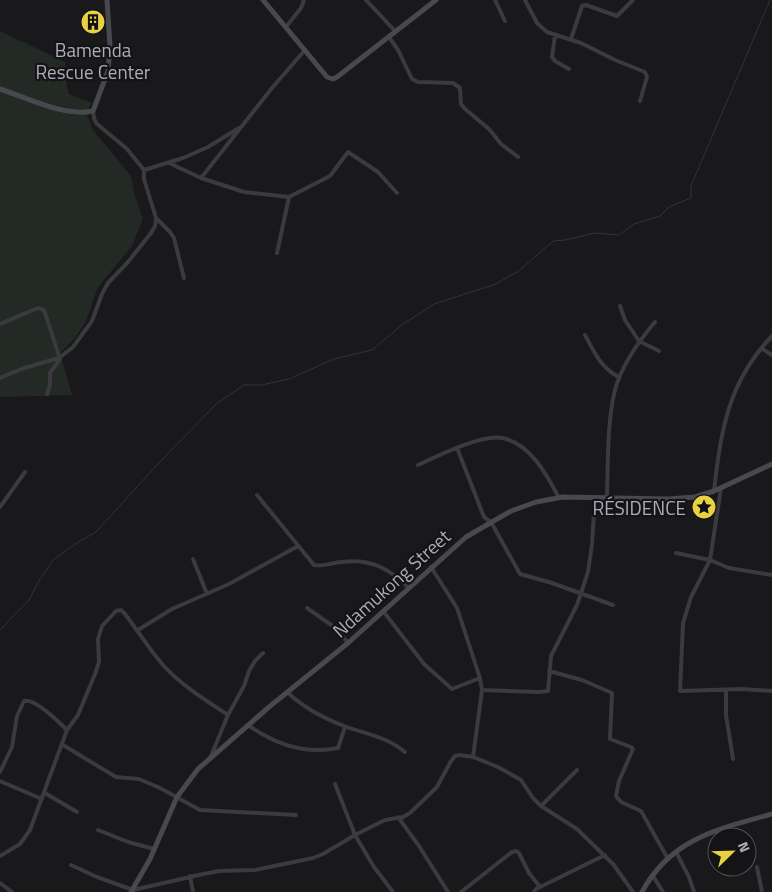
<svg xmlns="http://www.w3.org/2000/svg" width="772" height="892" font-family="'Titillium Web',sans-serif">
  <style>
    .green { fill: #232a25 }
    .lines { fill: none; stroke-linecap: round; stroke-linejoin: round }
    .stream { stroke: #2f343e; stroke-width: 1 }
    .street { stroke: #3a3a3f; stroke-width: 4 }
    .secondary { stroke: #48484f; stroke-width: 5 }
    .labels { text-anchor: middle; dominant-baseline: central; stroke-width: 4.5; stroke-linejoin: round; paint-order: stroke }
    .poi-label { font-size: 19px; fill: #acadb9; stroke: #141315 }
    .street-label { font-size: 19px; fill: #acadb9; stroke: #141315 }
  </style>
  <rect width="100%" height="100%" fill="#19181a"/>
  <!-- green -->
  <path class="green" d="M0,31l65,31v16l4,16 23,9 -6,9 7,18 38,46 3,17 9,26 -11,27 -34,41 -12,34 -10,16 -16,16 12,42 -72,2z"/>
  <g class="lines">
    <!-- stream -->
    <path class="stream" d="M0,630l29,-30 10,-19 15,-22 26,-18 16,-9 59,-65 62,-64 27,-18h17l28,-6 45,-20 38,-9 31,-26 31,-20 62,-20 24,-14 33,-29 12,-1 30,-7 24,2 15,-11 26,-8 9,-9 22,-9v-12l79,-186"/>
    <!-- street -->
    <path class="street" d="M366,0l29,31
      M495,0l10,21
      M525,0l12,23 10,9 34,11 34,17 30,12 2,5 -7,24
      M286,27l15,-19 3,-8
      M555,35l-3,22 3,4 14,8
      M389,37l9,13 14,29 6,3 35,1 7,5 1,16 4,5 24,20 12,15 17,13
      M571,39l11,-33 4,-1 31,11 16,-16
      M169,163l32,15 43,14 45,5 41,-21 18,-24 30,20 19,21
      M144,170l39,-12 25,-11 31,-19
      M201,178l71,-90 33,-38
      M156,218l14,14 4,6 10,40
      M277,253l12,-56
      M620,306l5,14 14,21 20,10
      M0,324l38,-16 6,2 16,49 -10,14v12l-3,9
      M585,335c9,17 16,33 34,42
      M761,348l11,7
      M0,378l24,-10 35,-10 14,-11 19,-26 10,-27 6,-11 20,-21 23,-29 4,-7 1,-8 -12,-39v-9l-17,-21 -31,-26 -2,-5 -1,-7
      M457,448l27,69 7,5 29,52 32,9 61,22
      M418,465c19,-9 64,-31 84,-27 28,5 45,37 57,60
      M721,488l-11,72 -19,37 -8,26 -3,68 62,-2 30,2
      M714,491c7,-61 14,-109 58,-155
      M257,495l57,70c8,2 18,-2 27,-3 30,-4 47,6 68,26
      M607,497c1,-32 0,-76 8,-107 7,-26 23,-48 40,-68
      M0,507l25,-35
      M676,553l34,7 19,8 43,7
      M193,559l14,35
      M431,567l26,41 23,70 2,12 -9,67
      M307,608l30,21 11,14
      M383,611l41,53 28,25 28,-11
      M138,630l34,-21 57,-25 69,-38
      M549,671l33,9 30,13 -2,46 21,8 2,2 -14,32 -3,15 5,6 20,9 27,48
      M482,690l57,2 9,-1 3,-35 26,-51 11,-33 4,-28 3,-47
      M726,690v25l7,44
      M287,692c17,16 36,26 57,34 22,8 43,11 61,26
      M248,725c27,19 57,30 90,23l7,-21
      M63,745l53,32 23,2 21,9 40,22 96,5
      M211,756l17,-41 16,-29 5,-15 6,-10 8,-8
      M0,772l12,-25 5,-31 7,-15c11,-3 35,21 43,29
      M0,781l42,18
      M335,784l20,51 19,32 19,25
      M45,793l32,19
      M541,806l36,-36
      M398,817l21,29 29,46
      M98,830l30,12 26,7
      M676,852l13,25 5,15
      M0,856l20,-12 10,-14 37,-100 11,-15 17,-41 4,-12 -1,-23 4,-13 14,-15 5,-1 4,4c13,17 24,35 38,51 18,20 42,35 65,50
      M71,865l26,12 36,13 70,-16 16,-3 36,-1 58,-12 10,-4 32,-19 30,-15 18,-3 7,-4 27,-26 14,-26 4,-5 5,-1 13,2 25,10 23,13 12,18 8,8 36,23 36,35 20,28
      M757,867l5,25
      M190,876l3,16
      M653,876l10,16
      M0,883l12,9
      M461,892l51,-40 4,-1 3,2 10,20 11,14
      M534,892l2,-3 69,-34"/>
    <!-- secondary -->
    <path class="secondary" d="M263,0l64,77 6,2 4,-2 99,-77
      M0,89c28,9 64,28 93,22l15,-40 2,-25 -3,-46
      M131,892l19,-33 27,-62 21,-28 71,-62 79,-64 118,-106 45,-26 25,-9 27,-5 105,2 27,-2 19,-6 58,-27
      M642,892c29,-54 77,-63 130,-78"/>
  </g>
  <!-- icons -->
  <defs>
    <symbol id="building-disc" viewBox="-11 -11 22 22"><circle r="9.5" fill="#e8d243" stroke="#141315"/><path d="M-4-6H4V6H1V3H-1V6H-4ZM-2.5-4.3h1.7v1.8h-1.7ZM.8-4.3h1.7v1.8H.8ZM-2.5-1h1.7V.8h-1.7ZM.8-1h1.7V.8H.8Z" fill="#111"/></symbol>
    <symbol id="sight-disc" viewBox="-11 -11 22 22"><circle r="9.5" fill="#e8d243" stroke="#141315"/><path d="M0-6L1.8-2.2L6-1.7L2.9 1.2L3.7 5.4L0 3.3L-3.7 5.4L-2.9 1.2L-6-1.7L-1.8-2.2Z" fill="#111"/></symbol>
  </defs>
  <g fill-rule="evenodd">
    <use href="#building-disc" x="79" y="8" width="28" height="28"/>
    <use href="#sight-disc" x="690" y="493" width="28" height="28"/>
  </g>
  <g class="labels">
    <!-- poi labels -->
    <g class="poi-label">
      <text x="93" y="49">Bamenda<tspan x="93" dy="22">Rescue Center</tspan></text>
      <text x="686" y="507" text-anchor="end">RÉSIDENCE</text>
    </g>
    <!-- street labels -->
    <g class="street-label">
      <text transform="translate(391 583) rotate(-42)">Ndamukong Street</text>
    </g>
  </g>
  <!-- north arrow -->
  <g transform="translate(732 852) rotate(67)"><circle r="24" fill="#141315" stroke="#515157"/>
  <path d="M0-4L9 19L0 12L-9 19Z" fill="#e8d243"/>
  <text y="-8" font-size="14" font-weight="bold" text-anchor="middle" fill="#acadb9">N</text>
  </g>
</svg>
